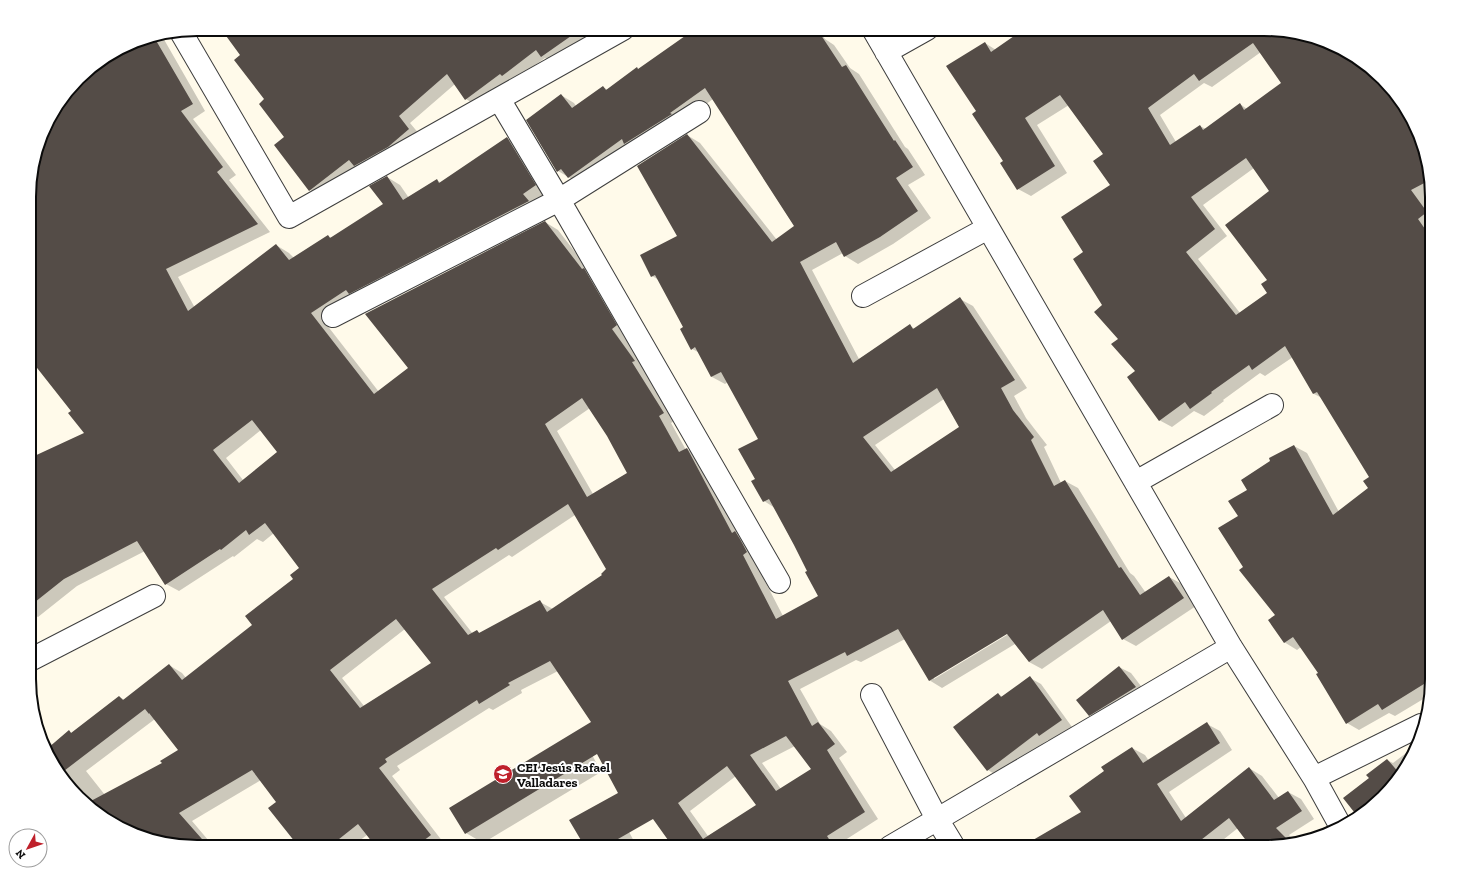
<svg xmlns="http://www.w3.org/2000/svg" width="1461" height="876" font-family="'Zilla Slab',serif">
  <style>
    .shadow { fill: #0003; fill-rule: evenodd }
    .building { fill: #544c47; fill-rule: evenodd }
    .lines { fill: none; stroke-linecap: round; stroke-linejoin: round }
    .minor-casing { stroke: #3e3e3e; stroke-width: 24 }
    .minor { stroke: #fff; stroke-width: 22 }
    .labels { text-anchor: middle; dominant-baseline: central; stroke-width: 4; stroke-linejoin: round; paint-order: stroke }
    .poi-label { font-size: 13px; font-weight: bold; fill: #0b0b0b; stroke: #fff; text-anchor: start }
    .rim { fill: none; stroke: #0b0b0b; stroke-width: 2 }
  </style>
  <rect width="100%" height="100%" fill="#fffaea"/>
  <!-- shadow -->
  <path class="shadow" d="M367,29h242l-56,34 -8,-5 -68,48 -11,-7 -11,-15 -45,39 10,12 -99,62 -11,-7 -35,-45 11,-8z
    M686,29h132l7,10 9,6 16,23 9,6 46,73 3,2 17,26 -17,10 23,33 -38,26 -35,20 -13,-8 -2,-3 -31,17 47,89 51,-33 5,3 45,-30 13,7 54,82 -13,8 12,22 21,27 -3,2 17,36 4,-2 13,7 52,85 4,3 12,17 23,-16 13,7 14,22 -60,40 -13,-7 -12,-18 -69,48 -13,-7 -14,-18 -73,44 -13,-8 -24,-41 -44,23 -5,-2 -56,29 20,35 11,7 16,21 -8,6 39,61 -39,25 2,3h-167l-116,-176 -37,19 1,3 -29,17 -4,-2 -92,58 3,4 -8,6 51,66 -5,5h-61l-10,-12 -16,12h-61l5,-3 -1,-2 1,-1 -18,-39 -16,-22 -69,41 22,26h-17l-44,-6 -40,-17 -56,-52 -12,-33 8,6 16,-14 3,2 47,-36 6,3 44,-35 13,8 4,5 68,-52 40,-47 6,-11 -26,-35 -11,9 -6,-3 -23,18 -1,-1 -54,35 -13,-7 -21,-33 -68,35 -39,31 -8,-4v-154l56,-25 -14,-23 -35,-45 -7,4v-195l16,-53 40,-51 47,-29 29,-6 43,75 -12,8 43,56 -7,5 41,52 -92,45 17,31 81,-63 13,8 5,5 34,-22 4,2 52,-33 3,-28 13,8 9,13 28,-18 4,3 66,-45 13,8 28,47 -13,8 -177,97 -35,22 56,72 30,-24 136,-146 13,8 34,44 37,59 -5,3 23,33 29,51 -5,3 15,27 1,-1 13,7 83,160 36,-19 -11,-25 -33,-64 -11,-7 -8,-22 3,-40 -31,-57 -3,2 -13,-7 -12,-24 -8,-4 -8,-21 -25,-48 -7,-4 26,-39 9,-102 13,8 77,97 18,-13 -82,-128 -30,22 -101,64 -24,-14 3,-76 13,8 2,3 27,-19 5,3 29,-21 2,1 49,-35 -4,-5zM944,399l16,28 -65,43 -20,-25zM590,408l18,28 20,37 -35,21 -36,-63zM261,430l17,22 -35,28 -17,-22zM575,515l33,54 -5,6 -50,34 -13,-7 -60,31 -3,-2 -4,3 -29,-37 65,-42 3,2zM405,629l27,35 -68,42 -22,-28zM1010,630l2,2 -78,47v-3zM155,719l25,31 -17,13 -58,32 -19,-24zM795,746l17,24 -31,19 -19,-26zM736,776l22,29 -50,31 -18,-25z
    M1026,29h238l44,6 40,17 35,26 26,35 23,73v504l-2,5 -35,21 -6,-3 -30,17 -12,-7 -28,-50 -18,-26 -4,3 -13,-8 -8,-26 -32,-49 -5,-51 9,-26 46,-44 13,7 32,59 30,-24 2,-10 -49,-80 -8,-4 -21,-37 -28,19 -5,-3 -37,27 1,1 -20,15 -10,-5 -22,16 -13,-7 -55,-115 -20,-52 27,-68 -7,-31 -35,-49 -32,20 30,48 -36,23 -13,-7 -41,-77 8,-69 11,7zM1261,52l22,31 -36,26 -7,-5 -34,25 -6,-3 -24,16 -16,-27 44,-32 8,4zM1254,168l17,23 -3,102 -28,20 -42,-54 29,-23 -24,-31z
    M1119,667l12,6 16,21 -46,28 -11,-7z
    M1030,678l11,6 31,43 -20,15 -4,-2 -49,37 -11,-7 10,-76 5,3z
    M1207,724l13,7 12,19 -63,42 17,26 63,-50 13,8 17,22 9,-6 13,7 13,20 -25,16 5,6 -19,6 -37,-19 -24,19h-191l59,-34 23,-41 27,-24 13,7 4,6z
    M587,745l14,27 -118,71 -17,-10z
    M1414,747l-5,16 -26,35 -13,-20 17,-18 6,3z
    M617,809l20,38h-51z"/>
  <!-- building -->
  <path class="building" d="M221,29h360l-40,28 -5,-7 -34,26 -2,-2 -35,26 -18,-26 -48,42 10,13 -21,18 -34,19 -5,-6 -40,31 -35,-46 10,-8 -25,-33 5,-5 -30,-39 6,-5z
    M695,29h122l25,38 4,-2 48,76 1,-1 18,27 -17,11 22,33 -38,26 -36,20 -8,-15 -36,20 53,101 57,-39 3,5 47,-32 55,83 -14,8 12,22 21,27 -3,3 23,46 11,-6 54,88 2,-1 19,28 29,-19 15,22 -62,42 -19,-30 -74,52 -22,-28 -78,47 -31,-52 -51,27 -2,-4 -57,29 24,45 6,-4 17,22 -8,6 38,62 -38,24 7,11h-161l-20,-28 -49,28h-19l-16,-27 49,-27 -21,-39 -132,80 -16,-26 142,-86 -41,-61 -42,22 2,2 -31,19 -2,-4 -92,59 2,3 -8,6 52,67 -16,12h-39l-18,-23 -29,23h-30l-31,-39 8,-6 -24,-32 -73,43 30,34h-12l-44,-6 -40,-17 -24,-22 73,-39 -2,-2 18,-11 -29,-37v1l-4,-5 -85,65 -3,-2 -9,-24 21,-18 2,3 48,-37 4,4 46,-36 13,16 70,-55 -7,-9 48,-37 -3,-4 9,-7 -34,-45 -16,12 -3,-5 -25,20 -1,-1 -55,36 -28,-44 -73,38 -34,27v-148l54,-25 -16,-20 3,-2 -41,-52v-184l16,-53 40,-51 47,-29 21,-5 39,67 -12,7 42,56 -6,5 41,52 -92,45 22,42 88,-67 13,16 39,-25 2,3 53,-34 -14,-18 18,-10 16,24 34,-21 2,4 68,-46 29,48 -13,9 6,7 -180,93 -3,-4 -35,23 63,81 34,-26 -43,-54 180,-93 37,48 2,-1 33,57 -5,4 23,32 -3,1 32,51 -5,3 20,36 8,-4 45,85 3,-2 5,8 7,13 -4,3 33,64 42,-23 -13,-24 2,-1 -13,-26 -25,-46 -6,3 -12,-21 4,-2 -17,-30 20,-10 -37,-67 -10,5 -16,-30 -4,3 -11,-21 3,-2 -28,-52 -4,2 -11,-22 37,-19 -40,-70 50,-32 85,108 22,-16 -89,-138 -35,25 2,1 -48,30 -2,-5 -54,39 -7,-9 -4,3 -31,-52 35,-26 11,14 31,-22 3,4 31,-23 1,2zM937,388l22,39 -68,45 -28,-35zM582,398l25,38 20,37 -40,24 -42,-73zM252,420l25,32 -38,31 -26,-33zM568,504l38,65 -5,5 1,1 -55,37 -7,-12 -61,33 -2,-3 -9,5 -36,-46 64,-41 2,2zM396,619l35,44 -71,45 -30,-38zM786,736l25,33 -35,22 -26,-36zM727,766l29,39 -53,34 -25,-36z
    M1024,29h240l44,6 40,17 35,26 26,35 21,67 -19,10 16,22 -9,7 14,20v440l-50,31 -4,-6 -32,20 -30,-50 2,-1 -25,-36 -9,6 -16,-23 7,-5 -36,-45 4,-3 -25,-39 20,-12 -10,-15 19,-11 -6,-10 29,-19 -1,-3 25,-13 39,70 35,-27 -5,-7 6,-4 -52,-85 -4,2 -28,-48 -33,24 -3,-5 -38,27 1,1 -22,16 -5,-7 -26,19 -32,-44 8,-6 -24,-27 7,-5 -24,-27 8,-7 -29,-46 10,-7 -22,-35 49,-32 -17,-24 10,-7 -43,-59 -35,23 30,48 -38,24 -17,-27 3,-2 -31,-47 4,-3 -30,-45 39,-24 6,10zM1253,43l28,40 -37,27 -4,-7 -37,27 -3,-5 -30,20 -22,-37 46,-34 5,7zM1246,158l23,33 -44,34 42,55 -6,4 6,9 -31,22 -50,-63 29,-23 -24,-32z
    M1119,666l17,21 -47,29 -13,-16z
    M1030,676l32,44 -23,16 -2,-3 -50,38 -34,-44 45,-34 3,4z
    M1207,722l13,21 -63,41 24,37 68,-54 25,33 14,-9 14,20 -26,17 14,14 -15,5h-24l-22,-29 -37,29h-171l60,-35 -12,-16 35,-25 -3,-4 31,-20 11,16z
    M1387,759l14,16 -18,23 -25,19 -15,-19 26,-20 -3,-3z"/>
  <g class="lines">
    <defs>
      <path id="minor" d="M873,29l358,618 83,131 27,49
        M181,32l108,185 334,-188
        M886,52l41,-23
        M499,99l60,101 220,382
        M863,296l125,-68
        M333,316l226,-116 140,-88
        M1136,482l136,-77
        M30,660l124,-64
        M872,695l65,124 17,28
        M1314,778l107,-53
        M890,847l341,-200"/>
    </defs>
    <!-- minor casing -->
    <use href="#minor" class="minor-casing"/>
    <!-- minor -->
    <use href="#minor" class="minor"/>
  </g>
  <!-- icons -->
  <defs>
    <symbol id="school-disc" viewBox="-11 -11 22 22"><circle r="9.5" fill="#bf202b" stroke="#fff"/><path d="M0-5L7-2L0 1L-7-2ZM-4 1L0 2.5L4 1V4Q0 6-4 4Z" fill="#fff"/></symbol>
  </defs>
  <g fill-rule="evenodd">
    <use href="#school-disc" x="492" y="763" width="22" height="22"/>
  </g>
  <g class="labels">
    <!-- poi labels -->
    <g class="poi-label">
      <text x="517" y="767">CEI Jesús Rafael<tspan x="517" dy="15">Valladares</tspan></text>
    </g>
  </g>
  <!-- crop -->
  <path d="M0 0H1461V876H0ZM197 36H1264A161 161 0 0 1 1425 197V679A161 161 0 0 1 1264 840H197A161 161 0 0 1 36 679V197A161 161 0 0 1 197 36Z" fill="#fff" fill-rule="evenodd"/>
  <path class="rim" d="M197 36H1264A161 161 0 0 1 1425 197V679A161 161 0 0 1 1264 840H197A161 161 0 0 1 36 679V197A161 161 0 0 1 197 36Z"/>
  <!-- north arrow -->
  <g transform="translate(28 848) rotate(230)"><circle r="19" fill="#ffffff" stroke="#9d9d9d"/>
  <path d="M0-3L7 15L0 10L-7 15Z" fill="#bf202b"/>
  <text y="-6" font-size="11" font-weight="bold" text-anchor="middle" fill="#0b0b0b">N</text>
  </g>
</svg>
